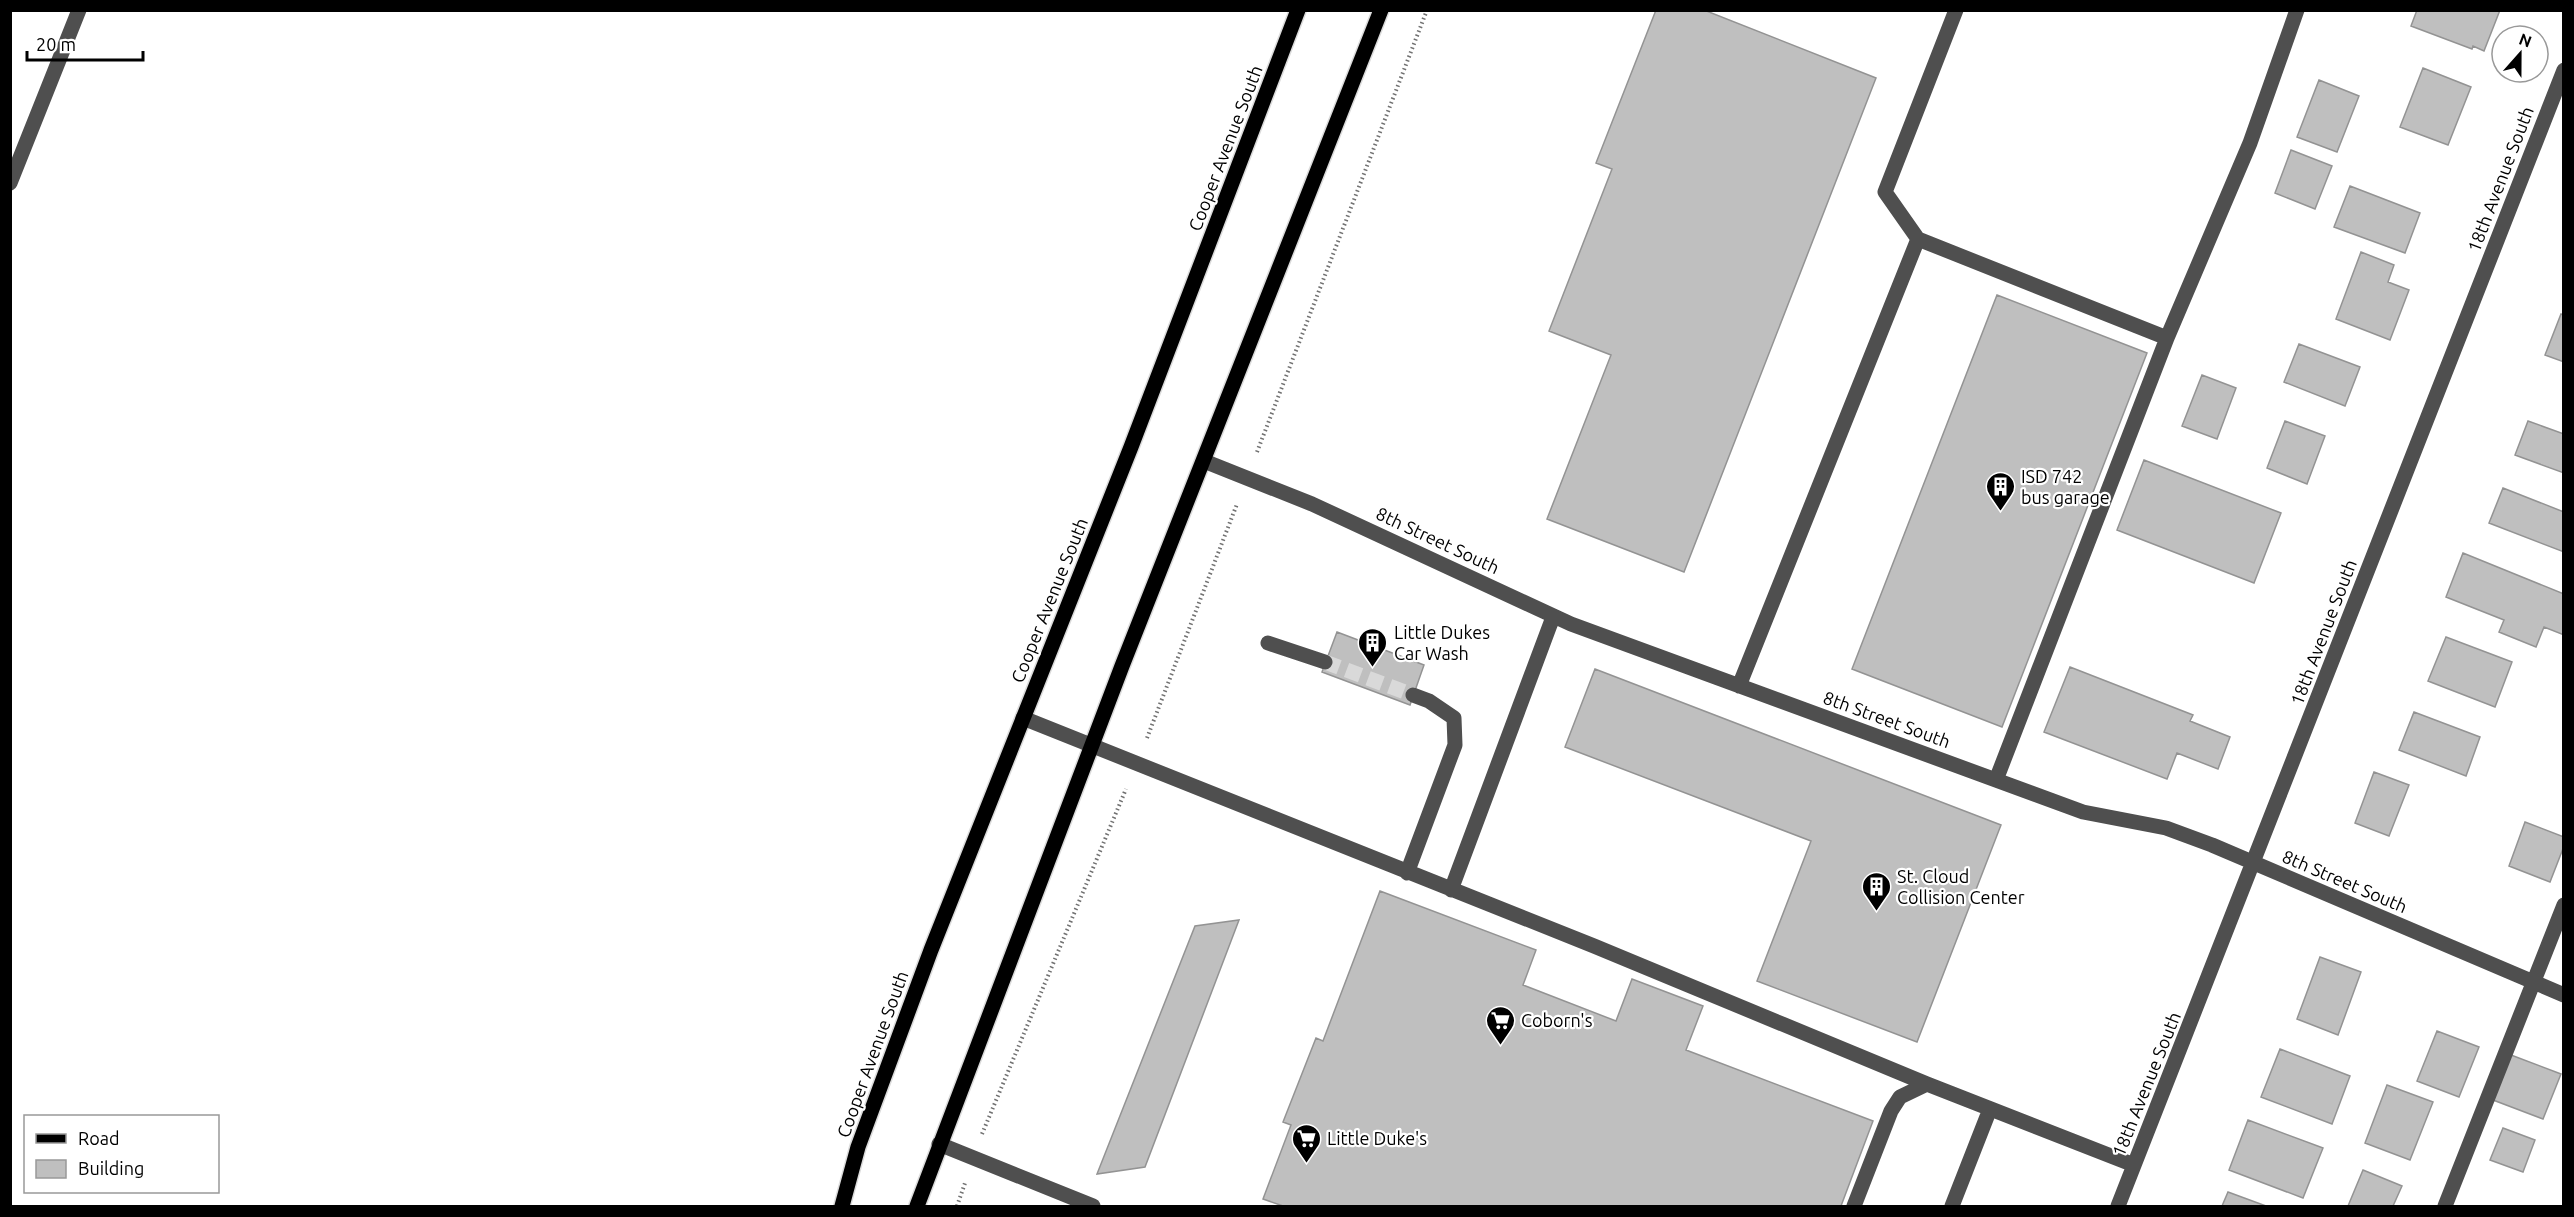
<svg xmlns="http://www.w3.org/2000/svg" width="2574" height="1217" font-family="Ubuntu,sans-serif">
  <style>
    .building { fill: #bfbfbf; stroke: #939393; stroke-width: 1.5 }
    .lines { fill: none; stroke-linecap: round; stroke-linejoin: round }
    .minor-tunnel { stroke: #d9d9d9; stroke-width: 15; stroke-dasharray: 15 8; stroke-linecap: butt }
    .major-casing { stroke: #dbdbdb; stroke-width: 18 }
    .path { stroke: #717171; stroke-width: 4; stroke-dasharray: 1.5 3; stroke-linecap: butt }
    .minor { stroke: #4f4f4f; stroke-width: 15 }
    .major { stroke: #000; stroke-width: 15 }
    .labels { text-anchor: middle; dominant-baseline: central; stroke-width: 4.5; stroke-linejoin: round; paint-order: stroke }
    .street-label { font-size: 18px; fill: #000; stroke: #fff }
    .poi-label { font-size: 18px; fill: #000; stroke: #fff; text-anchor: start }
  </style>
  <rect width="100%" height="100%" fill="#fff"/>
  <!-- building -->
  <path class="building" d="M1656,10h48l172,68 -192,494 -137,-53 64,-164 -62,-24 63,-162 -16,-6z
    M2417,10h83l-16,41 -11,-5 -1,3 -61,-23z
    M2423,68l48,19 -23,58 -48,-18z
    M2319,80l40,16 -22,56 -40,-15z
    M2291,150l41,16 -17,43 -40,-16z
    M2350,186l70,27 -15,40 -71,-26z
    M2361,252l33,13 -6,17 21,8 -19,50 -54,-21z
    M1997,295l150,58 -145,374 -150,-58z
    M2561,314l3,1v47l-19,-7z
    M2299,344l61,23 -15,39 -61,-24z
    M2202,375l34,13 -19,51 -35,-13z
    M2285,421l40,15 -18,48 -40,-16z
    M2528,421l36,13v39l-49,-18z
    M2144,460l137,53 -27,70 -137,-53z
    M2503,488l61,24v40l-75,-29z
    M2463,553l101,41v41l-20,-8 -8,20 -37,-15 5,-12 -58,-23z
    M1337,632l87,33 -14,40 -88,-33z
    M2446,637l66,25 -17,45 -67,-26z
    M2070,667l123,48 -3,6 40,16 -12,32 -41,-16 -10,26 -123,-47z
    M1595,669l406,156 -84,217 -160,-61 54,-140 -246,-94z
    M2414,712l66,25 -14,39 -67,-26z
    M2374,772l35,13 -20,51 -34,-13z
    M2525,822l39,15v9l-14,36 -41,-16z
    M1380,891l156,59 -13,35 93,36 16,-42 71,27 -17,44 187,71 -32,85h-558l-20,-7 28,-74 -8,-3 33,-84 7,3z
    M1239,920l-94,247 -48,7 98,-248z
    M2320,957l41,15 -23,63 -41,-16z
    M2437,1031l42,16 -20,50 -42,-16z
    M2280,1049l70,27 -18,48 -71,-27z
    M2511,1055l50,19 -18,45 -50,-19z
    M2387,1085l46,17 -23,58 -45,-17z
    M2248,1120l75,28 -20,50 -74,-28z
    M2503,1128l32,12 -12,32 -33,-12z
    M2363,1170l39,16 -9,20h-45z
    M2228,1192l38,14h-44z"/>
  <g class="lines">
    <!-- minor-tunnel -->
    <path class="minor-tunnel" d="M1325,662l88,33"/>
    <defs>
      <path id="major" d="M842,1206l16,-59 73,-197 200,-503 167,-437
        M917,1206l205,-540 259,-656"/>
    </defs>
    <!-- major casing -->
    <use href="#major" class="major-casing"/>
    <!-- path -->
    <path class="path" d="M1257,452l170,-442
      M1147,738l90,-234
      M982,1134l144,-345
      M957,1206l8,-23"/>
    <!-- minor -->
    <path class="minor" d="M10,183l69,-173
      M1918,239l-33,-47 71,-182
      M2167,338l83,-195 47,-133
      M1204,461l108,43 259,120 512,188 83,16 46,17 352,150
      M1268,643l57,19
      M1739,686l179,-447 249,99 -171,442
      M1023,718l571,228 333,138 207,81
      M1407,873l48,-128 -1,-27 -25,-17 -16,-6
      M1451,890l102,-273
      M939,1144l154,62
      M1854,1206l37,-95 9,-14 27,-13
      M1952,1206l38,-97
      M2118,1206l446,-1136
      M2445,1206l119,-301"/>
    <!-- major -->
    <use href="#major" class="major"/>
  </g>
  <!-- icons -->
  <defs>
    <symbol id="building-pin" viewBox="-11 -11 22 30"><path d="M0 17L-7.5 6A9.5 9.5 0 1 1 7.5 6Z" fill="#000" stroke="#fff"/><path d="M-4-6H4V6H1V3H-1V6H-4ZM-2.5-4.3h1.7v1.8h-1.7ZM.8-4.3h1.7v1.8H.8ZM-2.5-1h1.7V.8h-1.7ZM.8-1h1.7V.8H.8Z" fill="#fff"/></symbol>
    <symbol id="supermarket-pin" viewBox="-11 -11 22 30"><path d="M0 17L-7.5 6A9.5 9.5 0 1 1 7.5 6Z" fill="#000" stroke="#fff"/><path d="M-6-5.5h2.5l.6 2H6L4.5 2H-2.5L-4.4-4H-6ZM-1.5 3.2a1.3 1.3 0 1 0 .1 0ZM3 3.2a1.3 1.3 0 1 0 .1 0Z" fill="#fff"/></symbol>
  </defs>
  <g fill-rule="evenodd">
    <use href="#building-pin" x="1984" y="470" width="33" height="45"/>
    <use href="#building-pin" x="1356" y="626" width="33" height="45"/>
    <use href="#building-pin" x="1860" y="870" width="33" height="45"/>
    <use href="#supermarket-pin" x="1484" y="1004" width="33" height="45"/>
    <use href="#supermarket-pin" x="1290" y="1122" width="33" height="45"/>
  </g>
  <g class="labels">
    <!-- street labels -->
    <g class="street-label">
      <text transform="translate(1225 148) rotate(-69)">Cooper Avenue South</text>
      <text transform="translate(2500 179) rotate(-69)">18th Avenue South</text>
      <text transform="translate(1438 540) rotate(25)">8th Street South</text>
      <text transform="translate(1049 600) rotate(-68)">Cooper Avenue South</text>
      <text transform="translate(2323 632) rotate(-69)">18th Avenue South</text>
      <text transform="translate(1887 719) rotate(20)">8th Street South</text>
      <text transform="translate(2345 881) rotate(23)">8th Street South</text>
      <text transform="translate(872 1054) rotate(-70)">Cooper Avenue South</text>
      <text transform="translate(2146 1084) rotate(-68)">18th Avenue South</text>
    </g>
    <!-- poi labels -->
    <g class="poi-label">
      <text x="2021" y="476">ISD 742<tspan x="2021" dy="21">bus garage</tspan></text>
      <text x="1394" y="632">Little Dukes<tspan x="1394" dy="21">Car Wash</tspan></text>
      <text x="1897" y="876">St. Cloud<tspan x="1897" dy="21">Collision Center</tspan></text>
      <text x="1521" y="1020">Coborn's</text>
      <text x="1327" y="1138">Little Duke's</text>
    </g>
  </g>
  <!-- border -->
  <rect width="2574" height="1217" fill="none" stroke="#000000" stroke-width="24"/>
  <!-- legend -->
  <rect x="24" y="1115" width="195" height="78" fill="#ffffff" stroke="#999999" stroke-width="1.5"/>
  <rect x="36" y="1134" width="30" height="9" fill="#000000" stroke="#999999" stroke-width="1.5"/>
  <text x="78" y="1145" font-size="18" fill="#000000">Road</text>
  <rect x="36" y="1160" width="30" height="18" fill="#bfbfbf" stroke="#999999" stroke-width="1.5"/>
  <text x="78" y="1175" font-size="18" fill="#000000">Building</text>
  <!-- north arrow -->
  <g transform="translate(2520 54) rotate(21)"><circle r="28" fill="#ffffff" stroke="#999999" stroke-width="1.5"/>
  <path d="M0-4.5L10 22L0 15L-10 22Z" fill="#000000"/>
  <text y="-9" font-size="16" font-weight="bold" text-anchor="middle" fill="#000000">N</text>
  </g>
  <!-- scale -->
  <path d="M27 51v9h116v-9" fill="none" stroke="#000000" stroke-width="3"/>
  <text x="36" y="51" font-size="18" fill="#000000" stroke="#ffffff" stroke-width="4.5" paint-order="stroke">20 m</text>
</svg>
